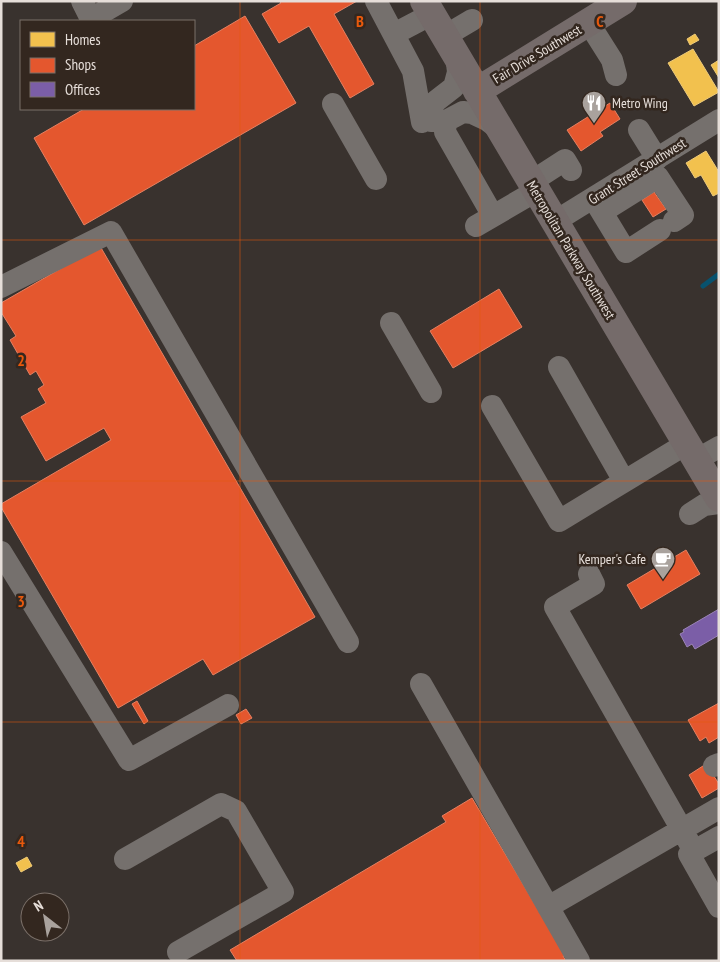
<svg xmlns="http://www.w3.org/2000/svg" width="720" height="962" font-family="'PT Sans Narrow',sans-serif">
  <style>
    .homes { fill: #f2c14e; stroke: #eeca78 }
    .shops { fill: #e4572e; stroke: #e58061 }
    .offices { fill: #7b5ea7; stroke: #9b84b6 }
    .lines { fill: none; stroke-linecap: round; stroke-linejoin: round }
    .stream { stroke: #08526e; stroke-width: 5 }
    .minor { stroke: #75706d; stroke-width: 22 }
    .major { stroke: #756b6a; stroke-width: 28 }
    .grid { fill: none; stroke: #e8590c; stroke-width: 1; stroke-opacity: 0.55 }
    .labels { text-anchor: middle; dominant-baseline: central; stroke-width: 5; stroke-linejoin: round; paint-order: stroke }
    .street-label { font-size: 14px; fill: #e6ded9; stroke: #33271f }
    .poi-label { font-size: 14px; fill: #e6ded9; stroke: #33271f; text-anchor: start }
    .grid-label { font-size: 16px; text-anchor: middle; font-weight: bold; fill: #e8590c; stroke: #33271f; stroke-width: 5; stroke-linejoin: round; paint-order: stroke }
  </style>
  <rect width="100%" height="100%" fill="#39322e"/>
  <!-- homes -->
  <path class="homes" d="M695,34l4,6 -9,5 -3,-6z
    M693,49l26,43 -25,14 -26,-43z
    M719,60v18l-8,-13z
    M706,151l13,21v21l-6,3 -12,-21 -6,3 -9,-15z
    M27,857l5,9 -11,6 -5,-9z"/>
  <!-- shops -->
  <path class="shops" d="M279,1h78l-23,13 40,70 -24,14 -41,-72 -30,17 -17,-29 19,-11z
    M245,16l51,87 -212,122 -50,-87 50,-29h110v-63z
    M610,103l10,16 -20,13 3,4 -22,15 -14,-21z
    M654,192l12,17 -13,8 -11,-17z
    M100,246l215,371 -102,58 -10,-16 -85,49 -117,-201v-3l110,-64 -7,-12 -58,33 -25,-44 25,-14 -8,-14 6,-4 -8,-14 -6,4 -20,-35 6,-4 -15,-24v-9z
    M499,289l23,38 -69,41 -23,-37z
    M686,550l14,24 -59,35 -14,-24z
    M137,701l11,20 -4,3 -12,-20z
    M719,703v34l-10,6 -3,-6 -6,4 -12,-21z
    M246,709l6,9 -11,6 -5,-9z
    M706,764l13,20v4l-17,10 -13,-23z
    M472,798l93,157 -2,1 3,5h-329l-7,-11 216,-128 -4,-6z"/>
  <!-- offices -->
  <path class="offices" d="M719,609v26l-24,14 -3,-5 -5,3 -7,-13 4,-2 -1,-2z"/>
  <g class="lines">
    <!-- stream -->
    <path class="stream" d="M703,286l16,-12"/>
    <!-- minor -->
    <path class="minor" d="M82,1l9,18 31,-18
      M376,1l37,70 9,51
      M588,22l24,38 4,15
      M394,34l38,-20
      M445,36l27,-16
      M333,104l43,75
      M431,121h15l17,-9 9,1 15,7 13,10
      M446,121l-1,11 48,84
      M422,122l14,-21 18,-14 4,-15 -2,-17
      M639,130l18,29
      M531,182l34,-22 6,10
      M595,201l31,51 34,-22
      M602,212l56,-35 25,38 -9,6
      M554,222l165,-102
      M476,226l60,-35
      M1,287l110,-55 237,410
      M391,323l40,69
      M559,367l65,114
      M492,406l67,115 127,-77
      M696,460l23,-13
      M690,514l14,-9 15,-2
      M1,552l128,208 99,-55
      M589,574l5,10 -39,23 139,244 25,-14
      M421,684l158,277
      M714,766l5,-2
      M694,851l-5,3 30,53
      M125,859l96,-55 15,7 47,81 -105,60
      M548,907l171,-99"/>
    <!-- major -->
    <path class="major" d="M424,1l295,497
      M477,91l146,-90"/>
  </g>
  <!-- grid -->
  <path class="grid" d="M240,1v960M480,1v960M1,240h718M1,481h718M1,722h718"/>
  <!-- icons -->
  <defs>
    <symbol id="restaurant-pin" viewBox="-11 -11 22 30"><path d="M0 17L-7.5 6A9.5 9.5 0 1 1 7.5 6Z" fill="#a9a29d" stroke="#33271f"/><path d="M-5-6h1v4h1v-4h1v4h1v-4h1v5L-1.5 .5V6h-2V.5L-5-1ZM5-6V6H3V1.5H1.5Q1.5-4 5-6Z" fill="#fff"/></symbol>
    <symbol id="cafe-pin" viewBox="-11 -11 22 30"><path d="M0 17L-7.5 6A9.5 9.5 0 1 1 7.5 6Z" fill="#a9a29d" stroke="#33271f"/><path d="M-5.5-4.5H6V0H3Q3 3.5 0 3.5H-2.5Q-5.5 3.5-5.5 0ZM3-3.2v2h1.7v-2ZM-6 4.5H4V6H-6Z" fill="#fff"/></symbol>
  </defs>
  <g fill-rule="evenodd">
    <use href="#restaurant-pin" x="580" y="89" width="28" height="38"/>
    <use href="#cafe-pin" x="649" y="545" width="28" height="38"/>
  </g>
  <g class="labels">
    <!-- street labels -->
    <g class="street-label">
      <text transform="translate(537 54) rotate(-31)">Fair Drive Southwest</text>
      <text transform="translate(637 171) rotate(-32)">Grant Street Southwest</text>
      <text transform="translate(571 250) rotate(59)">Metropolitan Parkway Southwest</text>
    </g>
    <!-- poi labels -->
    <g class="poi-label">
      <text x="612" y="103">Metro Wing</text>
      <text x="646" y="559" text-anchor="end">Kemper's Cafe</text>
    </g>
  </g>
  <g class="grid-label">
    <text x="360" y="27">B</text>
    <text x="600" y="27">C</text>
    <text x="21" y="366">2</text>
    <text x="21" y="607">3</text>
    <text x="21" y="847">4</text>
  </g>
  <!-- border -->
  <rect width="720" height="962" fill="none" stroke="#e6ded9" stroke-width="5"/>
  <!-- legend -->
  <rect x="20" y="20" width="175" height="90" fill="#33271f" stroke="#7b7069"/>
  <rect x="30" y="32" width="25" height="15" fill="#f2c14e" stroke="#7b7069"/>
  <text x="65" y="45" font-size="15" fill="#e6ded9">Homes</text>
  <rect x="30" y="58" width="25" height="15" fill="#e4572e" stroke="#7b7069"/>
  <text x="65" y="70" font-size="15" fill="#e6ded9">Shops</text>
  <rect x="30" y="82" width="25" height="15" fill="#7b5ea7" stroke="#7b7069"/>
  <text x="65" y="95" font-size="15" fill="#e6ded9">Offices</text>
  <!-- north arrow -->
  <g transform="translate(45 917) rotate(329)"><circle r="24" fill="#33271f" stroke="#7b7069"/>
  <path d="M0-4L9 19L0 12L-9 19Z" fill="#a9a29d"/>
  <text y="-8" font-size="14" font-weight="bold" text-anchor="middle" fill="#e6ded9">N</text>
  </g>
</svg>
